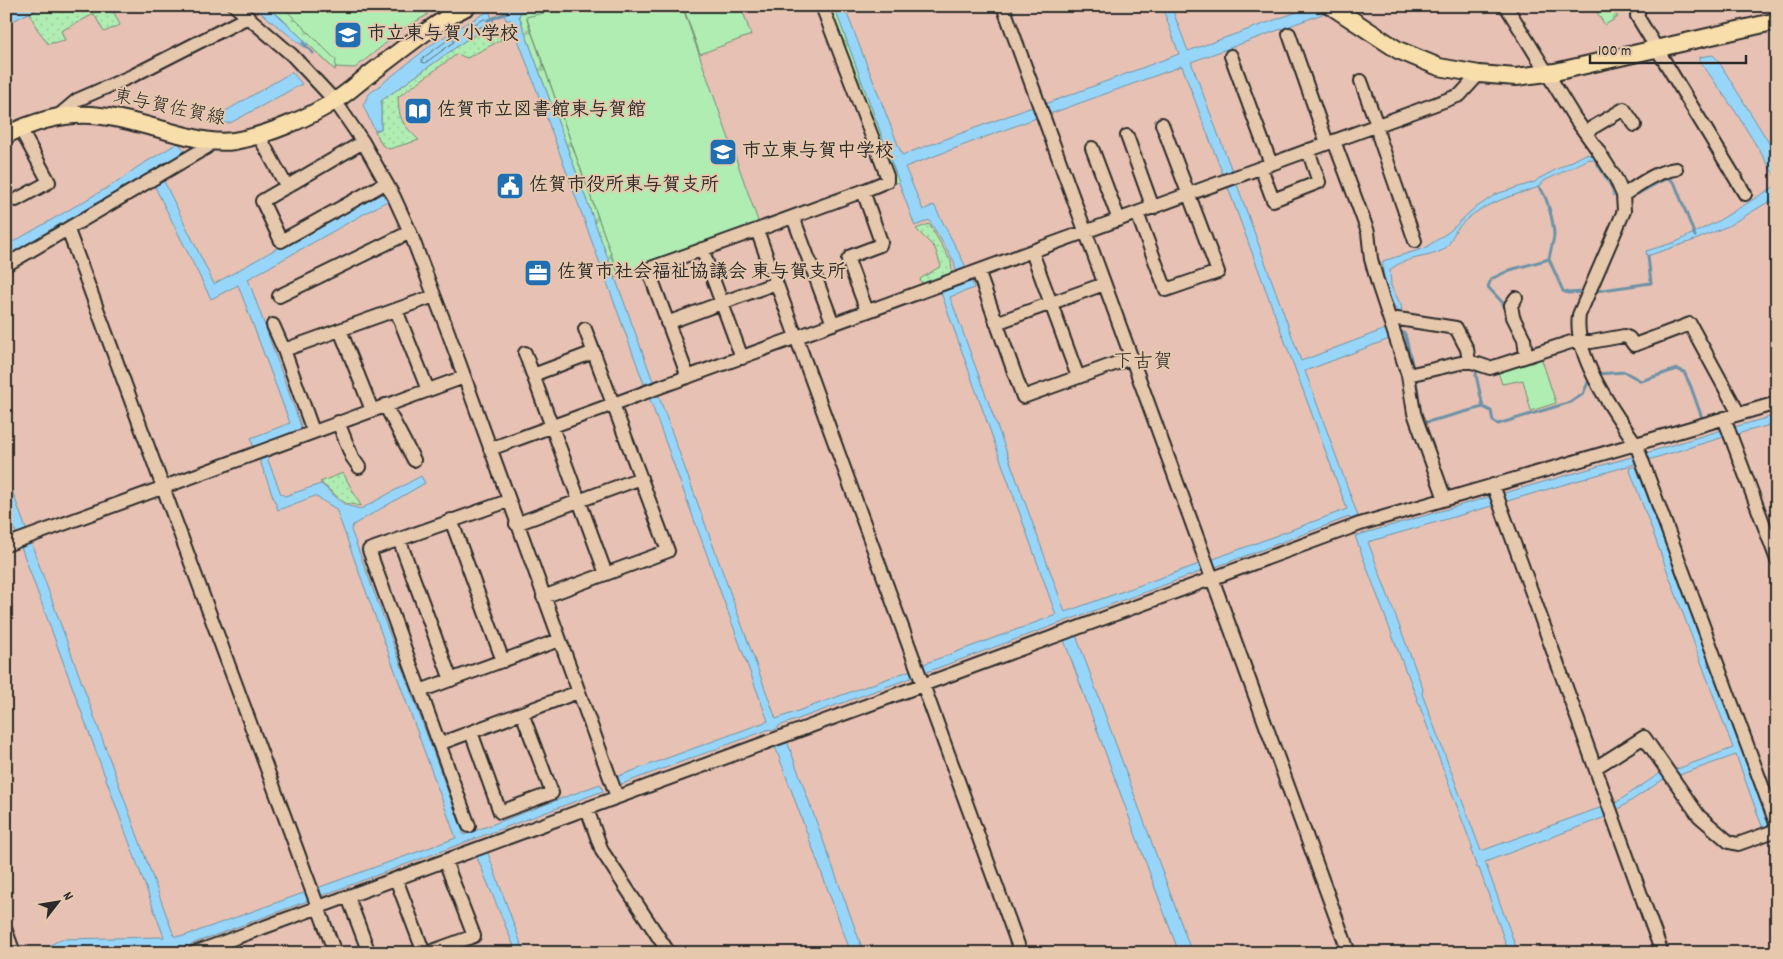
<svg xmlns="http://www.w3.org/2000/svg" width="1783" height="959" font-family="Dekko,'Klee One',sans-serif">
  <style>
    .grass { fill: #b0edb3; stroke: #6e8c6f }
    .forest { fill: url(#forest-firs); stroke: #6e8c6f }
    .garden { fill: url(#garden-dots); stroke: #6e8c6f }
    .water { fill: #98d6f9; stroke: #6c92a7 }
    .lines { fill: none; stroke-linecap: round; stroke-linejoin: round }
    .shore { stroke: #576f7d; stroke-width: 1 }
    .stream { stroke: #6c92a7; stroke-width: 3 }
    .minor-casing { stroke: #2b2b2b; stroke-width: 16 }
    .major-casing { stroke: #2b2b2b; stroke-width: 20 }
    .minor { stroke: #e6c8ad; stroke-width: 12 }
    .major { stroke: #f8deab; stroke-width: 16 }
    .labels { text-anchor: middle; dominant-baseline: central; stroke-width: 4; stroke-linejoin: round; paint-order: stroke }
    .poi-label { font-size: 19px; font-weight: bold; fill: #2b2b2b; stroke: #e6c8ad; text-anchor: start }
    .street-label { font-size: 19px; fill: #2b2b2b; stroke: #e6c8ad }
    .neighbourhood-label { font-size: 20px; fill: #2b2b2b; stroke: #e6c8ad }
  </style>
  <defs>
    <pattern id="forest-firs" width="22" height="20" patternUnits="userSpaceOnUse" patternTransform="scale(1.25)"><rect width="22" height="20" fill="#b0edb3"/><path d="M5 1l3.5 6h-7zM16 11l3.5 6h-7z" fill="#98cb9a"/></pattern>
    <pattern id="garden-dots" width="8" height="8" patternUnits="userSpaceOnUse" patternTransform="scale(1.25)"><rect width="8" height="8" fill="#b0edb3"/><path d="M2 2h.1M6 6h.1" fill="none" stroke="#98cb9a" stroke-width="1.8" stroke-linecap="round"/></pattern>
  </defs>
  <rect width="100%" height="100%" fill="#e7c1b3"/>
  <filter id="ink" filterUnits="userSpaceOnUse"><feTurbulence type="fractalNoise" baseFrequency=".02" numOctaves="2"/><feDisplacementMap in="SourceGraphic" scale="10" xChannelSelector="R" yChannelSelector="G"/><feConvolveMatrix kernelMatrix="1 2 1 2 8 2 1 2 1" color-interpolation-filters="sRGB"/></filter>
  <g filter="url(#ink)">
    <!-- grass -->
    <path class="grass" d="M263,6h164v9l-21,12 -51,41 -19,-1 -1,3 -56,-54z
      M575,6h107l77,218 -140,52 -93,-260z
      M683,6h58l10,29 -51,19z
      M1541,357l15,46 -25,8 -8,-31 -21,4 -4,-12z"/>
    <!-- forest -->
    <path class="forest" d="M263,6h19l54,54 -1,10 -56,-54z
      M549,6h26l-49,11 93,259 -4,2 -96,-262 2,-4z
      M828,6h6l65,176 -7,2z
      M1593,6h17l8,11 -13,8z"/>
    <!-- garden -->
    <path class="garden" d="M44,6h67l9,19 -16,7 -10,-18 -33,17 4,9 -17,4 -12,-17 -6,-14z
      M495,25l6,15 -34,18 -10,-4 -59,43c1,23 4,27 21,43l-30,9 -7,-4 -7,-14 6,-2v-28l85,-61z
      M929,224l22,37 1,14 -29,11 -3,-7 21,-13 -6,-18 -19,-19z
      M343,473l18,33 -16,-3 -25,-21z"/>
    <!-- water -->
    <path class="water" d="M10,6h34l-38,18v-16z
      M252,6h11l16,10 29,28 -4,3z
      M504,6h45l-28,6 -2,4 134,365 -3,1v2l-2,1 -1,-2 -3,1 -133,-364h-5l-4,-12z
      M834,6h10l58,149 133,-49 4,11 -134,50 18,43 11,-5 33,64 -11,4 -2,-12 -25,-41 -14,6z
      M1162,6h9l17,45 126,-45 11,7 -134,49 41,109 -9,4 -41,-109 -135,49 -4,-10 136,-51z
      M489,11l6,14 -29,15 -85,61v28l-6,2 -12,-26 6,-11 62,-49 32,-20z
      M1713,55l6,7 58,94v23l-42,-68 -35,-50v-4z
      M292,72l10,12 -72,39h-9l-1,-4 -4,2 -2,-3z
      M178,143l7,8 -25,16 -2,6 -4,2 -4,-2 -144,84v-11l113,-65 17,-13z
      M1586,154l10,3 20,35v4h-3l-2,-8 -17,-28 -5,-1 -45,22 -5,6c-29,10 -61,17 -81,41 -6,6 -7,17 -15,22 -16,9 -38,6 -53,20l1,16 10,19 1,8 -3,2 -16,-31v-23l42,-13 25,-17 21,-20 25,-17 39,-12 3,-3z
      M162,177l52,107 166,-94 7,11 -139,78 54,150 -35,14 -4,4 18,47 4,2 36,-12 24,21 16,4 60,-33 4,7 -72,42 -2,5 113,305 136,-51 3,7 -406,151 -8,4 -126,4 -6,3h-20l24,-14 103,-2 -158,-431v-32l168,462h10l272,-98 -120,-329 -21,-13 -37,14 -22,-60h-2l-3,-12 39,-15 -52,-138 -27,14 -58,-116z
      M1236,182l65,179 87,-33 4,10 -87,33 53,145 -8,3 -1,-2 -136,51 -2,-8 136,-51 -120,-324z
      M1777,185v31l-4,-13 -3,-2 -42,25 -33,14 -48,16 -1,-5 30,-9 42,-21z
      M971,279l3,9 -24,9 115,315 137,-49 3,7 -281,103 -3,-8 135,-50 -116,-325z
      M658,394l118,325 138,-50 2,7 -137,50 -1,2 -6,3 -2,-2 -151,56 -3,-8 152,-56 -119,-324z
      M1777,415v8l-40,11 -3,-7z
      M1725,429l2,7 -79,24 -2,-7z
      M1635,456l3,7 -134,39 -3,-8z
      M1636,466l134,361 -7,2 -27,-74 -60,21 -9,1 -50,33 -3,-6 48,-32 15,-3 56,-21 -104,-280z
      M1492,496l3,9 -127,37 55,147 -1,5 59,157 124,-45 3,10 -123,46 33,91h-9l-30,-85h-2l-6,-18 2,-1 -66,-177h-1l-51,-136z
      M1076,635l116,318h-13l-115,-313z
      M787,741l77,212h-13l-76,-207z
      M487,851l34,93 6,9h-10l-2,-4 -39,-94z"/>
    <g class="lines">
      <!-- shore -->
      <path class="shore" d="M485,19l3,2 -1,3 -16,8 -3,-1v-3z
        M451,38l3,1v3l-29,21 -3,-1v-3z"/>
      <!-- stream -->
      <path class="stream" d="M489,20l17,-7
        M303,43l10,10
        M1632,197l29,-16 8,-3 6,6 20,52
        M1549,259l14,32 5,2 15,-1
        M1596,291l55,-8 -3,-27
        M1507,312l-5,-10 -14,-15 3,-8 19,-9 39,-11c1,-7 4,-16 5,-23 0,-13 -7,-41 -15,-49
        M1398,330l7,4 8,34
        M1597,374l28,-2 16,9 36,-12 7,3 7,15 11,31
        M1416,380l6,39 1,3h4l56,-15 -7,-32 1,-5
        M1483,407l8,4 2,10 5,3 73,-22 12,-8 6,-14"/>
      <defs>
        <path id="minor" d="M235,6l57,49 43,46 28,41 31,55 16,35 37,97 170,468
          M822,6l65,170v5l-24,10 -106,39 264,723
          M1003,6l346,947
          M1506,6l68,111 23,32 19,30 7,16 1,16 -45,104c-6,41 35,97 57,129l141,382
          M1640,6l-3,10 108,178
          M1289,34l38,109
          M1231,56l40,108
          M1361,81l16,44 2,12 36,104
          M58,116l19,-16 55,-24 116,-59
          M1585,132l39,-23 11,16
          M259,136l28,51
          M1127,136l26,72
          M1334,141l34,91 3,27 7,25 30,91 6,38 31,86
          M363,142l-101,59 19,40 97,-54
          M1092,148l27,72
          M1261,168l12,32 46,-18 -11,-32
          M863,191l18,51 -1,3 -29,11 -3,4 19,51
          M1623,195c16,-10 33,-24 53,-26
          M16,200l33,-18 -29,-54
          M1137,213l29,77 52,-18 -56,-148
          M793,217l40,107
          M68,230l267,723
          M702,249l40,109
          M1032,252l46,125
          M6,265l201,-118 3,-5
          M978,271l45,126 108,-39
          M279,296l131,-64
          M1516,298l-5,7 2,12 11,22 2,16
          M396,310l32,80
          M667,323l109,-40
          M996,323l108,-39
          M1391,323l6,-4 8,1 51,8 11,21 2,12
          M273,325l11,25
          M340,330l32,80
          M594,352l-61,23 73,199
          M525,353l8,22
          M1408,375l61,-14 21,7 81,-26h20l33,-6 5,2 5,7 56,-21 49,90
          M688,377l-40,-108 109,-39
          M385,405l29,55
          M1724,418l53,142
          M338,422l14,35 7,10
          M313,431l-29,-81 150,-54
          M490,449l970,-354 19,-21
          M1493,485l169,468
          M451,520l52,141
          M516,524l125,-46
          M399,539l52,141
          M6,545l458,-168
          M543,597l125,-46 -83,-222
          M420,691l139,-51
          M471,732l29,80 52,-19 -30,-80
          M439,744l139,-52
          M1595,768l49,-31 55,79 30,26 9,2 39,-14
          M587,809l15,42 67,102
          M469,826l-100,-276 139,-49
          M396,879l28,74
          M348,897l21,56
          M6,931l8,22
          M194,953l1166,-429 417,-121
          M427,953l47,-17 -29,-75
          M1772,953l5,-2"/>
        <path id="major" d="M1331,6l67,44 41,17 40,7 37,3 39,-5 222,-51
          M6,135c68,-33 100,-20 169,-2 19,5 39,11 59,8 31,-5 75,-23 102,-41 10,-6 20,-15 30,-23 33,-25 65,-52 102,-71"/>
      </defs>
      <!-- minor casing -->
      <use href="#minor" class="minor-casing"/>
      <!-- major casing -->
      <use href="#major" class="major-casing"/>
      <!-- minor -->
      <use href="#minor" class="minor"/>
      <!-- major -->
      <use href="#major" class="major"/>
    </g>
  </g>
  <!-- icons -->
  <defs>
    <symbol id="school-square" viewBox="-11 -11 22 22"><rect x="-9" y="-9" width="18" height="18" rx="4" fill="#1f6fb2" stroke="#e6c8ad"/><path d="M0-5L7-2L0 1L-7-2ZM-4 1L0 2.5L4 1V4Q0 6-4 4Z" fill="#fff"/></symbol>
    <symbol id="library-square" viewBox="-11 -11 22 22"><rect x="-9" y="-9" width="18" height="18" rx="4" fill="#1f6fb2" stroke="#e6c8ad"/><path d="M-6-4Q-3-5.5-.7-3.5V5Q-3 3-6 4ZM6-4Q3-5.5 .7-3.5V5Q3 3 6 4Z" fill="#fff"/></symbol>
    <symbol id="civic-square" viewBox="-11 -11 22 22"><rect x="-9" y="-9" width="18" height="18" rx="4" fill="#1f6fb2" stroke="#e6c8ad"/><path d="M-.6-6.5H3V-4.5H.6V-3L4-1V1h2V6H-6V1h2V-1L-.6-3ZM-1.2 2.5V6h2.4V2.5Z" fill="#fff"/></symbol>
    <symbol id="office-square" viewBox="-11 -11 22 22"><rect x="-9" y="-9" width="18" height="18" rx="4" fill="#1f6fb2" stroke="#e6c8ad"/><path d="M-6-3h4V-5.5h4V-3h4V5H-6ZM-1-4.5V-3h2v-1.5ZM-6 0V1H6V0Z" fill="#fff"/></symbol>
  </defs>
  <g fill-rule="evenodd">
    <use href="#school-square" x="332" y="19" width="32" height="32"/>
    <use href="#library-square" x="402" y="95" width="32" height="32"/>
    <use href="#school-square" x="707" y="136" width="32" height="32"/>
    <use href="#civic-square" x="494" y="170" width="32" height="32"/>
    <use href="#office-square" x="522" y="257" width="32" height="32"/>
  </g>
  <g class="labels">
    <!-- poi labels -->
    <g class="poi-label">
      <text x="367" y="35">市立東与賀小学校</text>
      <text x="437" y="111">佐賀市立図書館東与賀館</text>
      <text x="742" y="152">市立東与賀中学校</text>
      <text x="529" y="186">佐賀市役所東与賀支所</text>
      <text x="557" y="273">佐賀市社会福祉協議会 東与賀支所</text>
    </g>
    <!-- street labels -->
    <g class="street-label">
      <text transform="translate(169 109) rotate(12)">東与賀佐賀線</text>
    </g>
    <!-- neighbourhood labels -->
    <g class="neighbourhood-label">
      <text x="1143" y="363">下古賀</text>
    </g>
  </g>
  <!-- margin -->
  <rect width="1783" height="959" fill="none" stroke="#e6c8ad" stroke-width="25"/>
  <rect x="12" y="12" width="1758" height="934" fill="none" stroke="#2b2b2b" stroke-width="2" filter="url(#ink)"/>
  <!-- north arrow -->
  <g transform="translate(58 902) rotate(59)" stroke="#e6c8ad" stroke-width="4" paint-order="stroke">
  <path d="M0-4L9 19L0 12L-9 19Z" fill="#2b2b2b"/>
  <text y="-8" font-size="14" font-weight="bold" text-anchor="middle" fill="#2b2b2b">N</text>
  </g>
  <!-- scale -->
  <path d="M1590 55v8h156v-8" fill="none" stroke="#2b2b2b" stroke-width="2.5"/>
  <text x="1598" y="55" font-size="15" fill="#2b2b2b" stroke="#e6c8ad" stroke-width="4" paint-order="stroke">100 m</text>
</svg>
